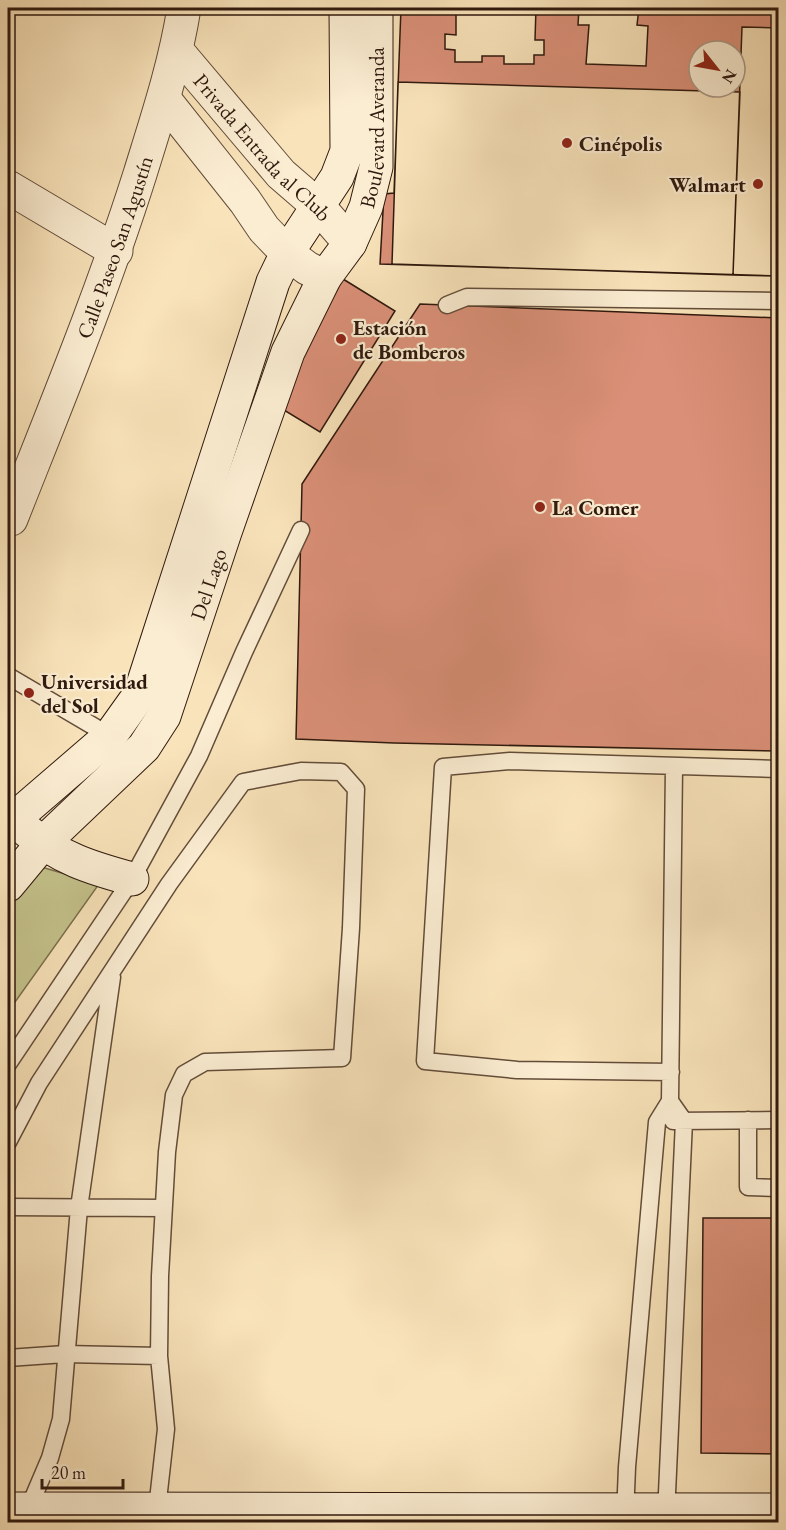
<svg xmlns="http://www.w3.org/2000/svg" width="786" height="1530" font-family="'EB Garamond',serif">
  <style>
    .green { fill: #c4c28b; stroke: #7a6e4c; stroke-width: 1.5 }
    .building { fill: #da9078; stroke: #2f190e; stroke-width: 1.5; fill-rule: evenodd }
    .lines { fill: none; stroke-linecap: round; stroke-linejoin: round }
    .lane-casing { stroke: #624c39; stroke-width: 19 }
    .street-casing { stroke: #624c39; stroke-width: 35 }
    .secondary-casing { stroke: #2f190e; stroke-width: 35 }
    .lane { stroke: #fbedd2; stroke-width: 16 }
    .street { stroke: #fbedd2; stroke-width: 33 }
    .secondary { stroke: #fbedd2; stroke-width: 33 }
    .poi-dot { fill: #8f2418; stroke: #fbedd2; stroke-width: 2 }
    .labels { text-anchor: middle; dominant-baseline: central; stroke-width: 4.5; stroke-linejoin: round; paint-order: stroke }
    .street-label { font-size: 21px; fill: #2f190e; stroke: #fbedd2 }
    .poi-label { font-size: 21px; font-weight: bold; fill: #2f190e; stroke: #fbedd2; text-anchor: start }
  </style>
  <rect width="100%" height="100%" fill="#f9e3ba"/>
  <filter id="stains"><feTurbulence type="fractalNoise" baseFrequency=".00333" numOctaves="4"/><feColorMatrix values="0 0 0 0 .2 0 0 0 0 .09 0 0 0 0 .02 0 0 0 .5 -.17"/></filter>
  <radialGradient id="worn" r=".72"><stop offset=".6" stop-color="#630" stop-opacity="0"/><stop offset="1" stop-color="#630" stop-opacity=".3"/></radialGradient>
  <!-- green -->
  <path class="green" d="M38,866l61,18 -91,128v-103z"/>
  <!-- building -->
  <path class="building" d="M401,8h178l-1,17h11l-3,39 60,2 2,-40 -11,-1 2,-17h139v268l-398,-12 4,-70 10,-1zM699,51h36v36h-36z
    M456,8h80l-1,32h9v15h-10v9h-30v-8h-22v6h-27v-12l-10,-1v-15l11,1z
    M742,27l36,1v248l-45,-1z
    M398,82l342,10 -7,183 -341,-11z
    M343,279l52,32 -75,121 -46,-28z
    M420,304l358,14v433l-384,-8 -98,-4 6,-255z
    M703,1218h75v236l-77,-1z"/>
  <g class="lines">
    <defs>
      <path id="lane" d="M447,305l20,-8 311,4
        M8,676l102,60
        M8,1064l124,-185 67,-123 45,-104 57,-122
        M671,1072l-154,-2 -92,-9 18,-294 67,-6 268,8
        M748,1120v67l30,1
        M673,1121l105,-1
        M8,1142l31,-59 130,-199 74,-102 58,-11 40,1 15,17 -5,139 -9,130 -137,4 -21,12 -10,21 -7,57 -7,124 -1,80 7,73 -9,80
        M8,1207l155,1
        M8,1358l57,-4 94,2
        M27,1512l23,-54 11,-39 18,-211 33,-231
        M666,1515l18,-394 -14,-20
        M625,1516l2,-49 30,-345 13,-21 4,-334"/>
      <g id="street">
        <path id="s1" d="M177,51l104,123 37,32 32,37"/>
        <path d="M164,99l81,102 19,28 23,24 20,15 18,9"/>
        <path d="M8,187l108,64"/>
        <path id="s2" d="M11,519c45,-114 92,-228 129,-345 17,-55 35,-109 44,-166"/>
      </g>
      <g id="secondary">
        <path d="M8,824l102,-88 30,-42 133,-412 14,-29 50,-76 10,-26 -1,-143"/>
        <path d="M26,830c33,28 65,38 106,49"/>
        <path id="s3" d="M8,885l34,-41 102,-97 20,-31 61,-184 63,-180 37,-75 25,-34 16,-36 10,-40v-159"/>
        <path d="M8,1509l770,1"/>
      </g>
    </defs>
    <!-- lane casing -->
    <use href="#lane" class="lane-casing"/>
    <!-- street casing -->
    <use href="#street" class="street-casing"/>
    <!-- secondary casing -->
    <use href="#secondary" class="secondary-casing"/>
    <!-- lane -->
    <use href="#lane" class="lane"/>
    <!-- street -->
    <use href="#street" class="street"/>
    <!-- secondary -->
    <use href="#secondary" class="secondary"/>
  </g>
  <!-- markers -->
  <g class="poi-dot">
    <circle cx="567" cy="143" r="6"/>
    <circle cx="758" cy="184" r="6"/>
    <circle cx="341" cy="339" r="6"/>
    <circle cx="540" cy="507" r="6"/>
    <circle cx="29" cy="693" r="6"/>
  </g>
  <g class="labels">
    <!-- street labels -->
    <g class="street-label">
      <text stroke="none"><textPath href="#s3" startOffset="861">Boulevard Averanda</textPath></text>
      <text stroke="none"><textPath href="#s1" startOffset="129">Privada Entrada al Club</textPath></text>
      <text stroke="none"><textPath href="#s2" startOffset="291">Calle Paseo San Agustín</textPath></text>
      <text stroke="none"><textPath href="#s3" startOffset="370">Del Lago</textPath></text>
    </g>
    <!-- poi labels -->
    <g class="poi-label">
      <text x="579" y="143">Cinépolis</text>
      <text x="746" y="184" text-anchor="end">Walmart</text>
      <text x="353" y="327">Estación<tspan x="353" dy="24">de Bomberos</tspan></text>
      <text x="552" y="507">La Comer</text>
      <text x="41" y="681">Universidad<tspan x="41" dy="24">del Sol</tspan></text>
    </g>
  </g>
  <!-- margin -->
  <rect width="786" height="1530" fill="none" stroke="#f9e3ba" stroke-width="30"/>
  <rect x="9" y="9" width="768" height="1512" fill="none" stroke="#2f190e" stroke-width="3"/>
  <rect x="15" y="15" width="756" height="1500" fill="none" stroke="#2f190e" stroke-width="1.5"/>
  <!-- north arrow -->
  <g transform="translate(717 69) rotate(121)"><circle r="28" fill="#fbedd2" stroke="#a99884" stroke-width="1.5"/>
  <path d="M0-4.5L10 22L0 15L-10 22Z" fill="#8f2418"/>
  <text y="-9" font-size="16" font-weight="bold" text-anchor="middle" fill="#2f190e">N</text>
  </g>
  <!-- scale -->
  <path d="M42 1479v9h81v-9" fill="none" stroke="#2f190e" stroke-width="3"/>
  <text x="51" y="1479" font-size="18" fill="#2f190e" stroke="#fbedd2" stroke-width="4.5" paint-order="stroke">20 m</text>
  <rect width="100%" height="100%" filter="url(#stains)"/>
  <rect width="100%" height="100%" fill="url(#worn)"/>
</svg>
